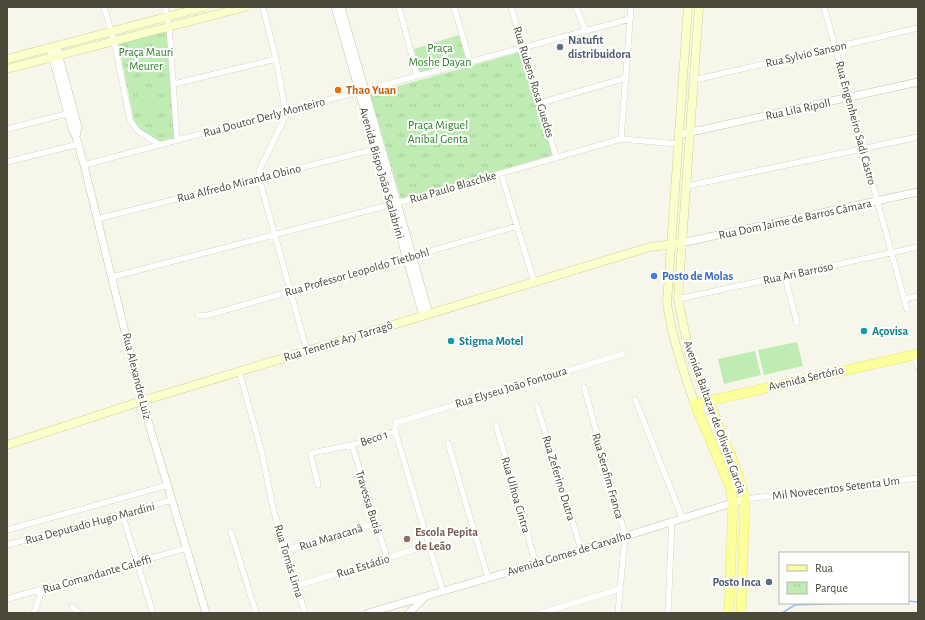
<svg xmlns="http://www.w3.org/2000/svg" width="925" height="620" font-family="'Alegreya Sans',sans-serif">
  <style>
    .park { fill: url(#park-tufts) }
    .pitch { fill: #bfecb2 }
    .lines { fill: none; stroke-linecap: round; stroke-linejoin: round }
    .stream { stroke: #a5bbf5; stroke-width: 1.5 }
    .minor-casing { stroke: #c3c2ad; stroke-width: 6 }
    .tertiary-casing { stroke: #c3c2ad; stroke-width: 8 }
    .secondary-casing { stroke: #d1d596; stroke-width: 9 }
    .primary-casing { stroke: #e9eb64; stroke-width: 10 }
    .minor { stroke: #fff; stroke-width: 5.5 }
    .tertiary { stroke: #fff; stroke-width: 7 }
    .secondary { stroke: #fbffcc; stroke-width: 8 }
    .primary { stroke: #fcff9b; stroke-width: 9 }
    .service-dot { fill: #5c6f8a; stroke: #fff; stroke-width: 1.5 }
    .food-dot { fill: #e8710a; stroke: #fff; stroke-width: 1.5 }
    .shop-dot { fill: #3f7fe0; stroke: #fff; stroke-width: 1.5 }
    .culture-dot { fill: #0f9aa8; stroke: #fff; stroke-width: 1.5 }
    .education-dot { fill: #8d6e63; stroke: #fff; stroke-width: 1.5 }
    .labels { text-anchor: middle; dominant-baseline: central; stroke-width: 4; stroke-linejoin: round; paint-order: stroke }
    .service-label { font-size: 12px; font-weight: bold; fill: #4e5e75; stroke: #fff; text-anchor: start }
    .park-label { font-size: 12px; fill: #2c8226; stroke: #fff }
    .street-label { font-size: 12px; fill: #4b4a38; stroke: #fff }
    .food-label { font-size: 12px; font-weight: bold; fill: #c56008; stroke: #fff; text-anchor: start }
    .shop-label { font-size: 12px; font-weight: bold; fill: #366cbe; stroke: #fff; text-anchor: start }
    .culture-label { font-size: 12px; font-weight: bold; fill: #0d838f; stroke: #fff; text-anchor: start }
    .education-label { font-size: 12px; font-weight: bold; fill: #785e54; stroke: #fff; text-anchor: start }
  </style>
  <defs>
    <pattern id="park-tufts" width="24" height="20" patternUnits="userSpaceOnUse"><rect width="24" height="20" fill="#bfecb2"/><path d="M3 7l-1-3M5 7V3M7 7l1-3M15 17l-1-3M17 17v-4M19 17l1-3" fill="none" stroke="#a6cc9a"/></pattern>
  </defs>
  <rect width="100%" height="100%" fill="#f6f6eb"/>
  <!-- park -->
  <path class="park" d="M167,30l8,110 -14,4 -26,-18 -17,-84z
    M459,35l7,25 -46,14 -6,-25z
    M520,52l33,103 -152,44 -31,-105z"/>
  <!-- pitch -->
  <path class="pitch" d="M456,38l6,22 -37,11 -7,-21z
    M152,92l6,28 -15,3 -5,-28z
    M797,342l6,24 -39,9 -6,-25z
    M755,351l6,24 -37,9 -6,-25z"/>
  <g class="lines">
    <!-- stream -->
    <path class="stream" d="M908,601l10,1
      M782,613l13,-8 61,-2"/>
    <defs>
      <path id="minor" d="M104,7l10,34 16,79 8,11 22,14
        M165,7l4,19 8,114
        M263,7l13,52 10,56 -27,56v7l48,173
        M399,7l18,68
        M454,7l16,54
        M511,7l45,150
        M576,7l9,23
        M824,7l83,302
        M694,80l224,-52
        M174,84l102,-25
        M540,103l86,-25
        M7,129l63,-16
        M621,139l10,-132
        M7,162l72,-18
        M84,165l546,-146
        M501,173l33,109
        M687,186l231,-49
        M97,219l282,-71
        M785,276l12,47
        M112,277l285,-74 224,-64 57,5
        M678,299l240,-52
        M904,299l14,-3
        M198,315l7,1 312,-90
        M914,354l4,13
        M239,371l23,82 11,55 32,105
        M584,387l41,148 -7,78
        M635,399l47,118
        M537,406l44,143
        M496,425l40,139
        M448,443l40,135
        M352,445l35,113
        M318,485l-7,-30 1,-2 40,-8 43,-14
        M745,499l173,-21
        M124,520l29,93
        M7,530l161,-45
        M231,532l25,81
        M7,545l165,-45
        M286,550l90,-27
        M296,586l133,-41
        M443,592l-48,-161v-8l228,-69
        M7,599l180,-51
        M72,607l7,6
        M34,613l8,-23
        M541,613l79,-24
        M668,613l4,-92"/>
      <path id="tertiary" d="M335,7l88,309
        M341,7l88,307
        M56,46l22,81 -2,9
        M50,47l22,82 4,8 8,28 58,236 64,212
        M678,135l240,-53
        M681,243l237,-51
        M368,613l168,-49 209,-65
        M409,613l15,-15"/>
      <path id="secondary" d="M688,7l-21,296c5,35 16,68 28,101
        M699,7l-21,292 11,53 19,48
        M7,59l197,-52
        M7,69l238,-62
        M7,445l135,-44 508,-154 31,-4"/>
      <path id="primary" d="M708,400l30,74 7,25 -4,114
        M729,613l4,-111 -3,-15 -35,-83 223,-50"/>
    </defs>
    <!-- minor casing -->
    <use href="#minor" class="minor-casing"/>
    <!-- tertiary casing -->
    <use href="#tertiary" class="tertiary-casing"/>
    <!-- secondary casing -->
    <use href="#secondary" class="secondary-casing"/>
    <!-- primary casing -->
    <use href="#primary" class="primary-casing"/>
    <!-- minor -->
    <use href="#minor" class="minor"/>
    <!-- tertiary -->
    <use href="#tertiary" class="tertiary"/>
    <!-- secondary -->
    <use href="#secondary" class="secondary"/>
    <!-- primary -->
    <use href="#primary" class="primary"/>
  </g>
  <!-- markers -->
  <g class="service-dot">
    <circle cx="560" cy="47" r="4"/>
    <circle cx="769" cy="582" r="4"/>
  </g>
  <circle class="food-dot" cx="338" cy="90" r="4"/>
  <circle class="shop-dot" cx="654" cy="276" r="4"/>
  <g class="culture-dot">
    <circle cx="864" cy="331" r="4"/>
    <circle cx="451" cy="341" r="4"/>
  </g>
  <circle class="education-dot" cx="407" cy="539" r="4"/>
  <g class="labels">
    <!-- service labels -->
    <g class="service-label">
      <text x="568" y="40">Natufit<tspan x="568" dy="14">distribuidora</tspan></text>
      <text x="761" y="582" text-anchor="end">Posto Inca</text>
    </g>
    <!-- park labels -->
    <g class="park-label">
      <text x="440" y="48">Praça<tspan x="440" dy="14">Moshe Dayan</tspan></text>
      <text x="146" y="52">Praça Mauri<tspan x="146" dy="14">Meurer</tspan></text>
      <text x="438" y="125">Praça Miguel<tspan x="438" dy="14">Aníbal Genta</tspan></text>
    </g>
    <!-- street labels -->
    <g class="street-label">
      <text transform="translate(806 54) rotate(-13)">Rua Sylvio Sanson</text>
      <text transform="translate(534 82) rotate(73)">Rua Rubens Rosa Guedes</text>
      <text transform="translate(798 109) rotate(-12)">Rua Lila Ripoll</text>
      <text transform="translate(264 117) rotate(-15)">Rua Doutor Derly Monteiro</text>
      <text transform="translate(856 123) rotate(75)">Rua Engenheiro Sadi Castro</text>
      <text transform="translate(382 173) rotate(74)">Avenida Bispo João Scalabrini</text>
      <text transform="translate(239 183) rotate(-14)">Rua Alfredo Miranda Obino</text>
      <text transform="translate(453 187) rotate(-16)">Rua Paulo Blaschke</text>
      <text transform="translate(795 219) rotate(-12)">Rua Dom Jaime de Barros Câmara</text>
      <text transform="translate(357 272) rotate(-16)">Rua Professor Leopoldo Tietbohl</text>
      <text transform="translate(798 273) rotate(-12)">Rua Ari Barroso</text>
      <text transform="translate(338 341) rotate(-17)">Rua Tenente Ary Tarragô</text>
      <text transform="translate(137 376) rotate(76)">Rua Alexandre Luiz</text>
      <text transform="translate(806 378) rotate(-13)">Avenida Sertório</text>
      <text transform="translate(511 387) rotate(-17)">Rua Elyseu João Fontoura</text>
      <text transform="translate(715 417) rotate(70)">Avenida Baltazar de Oliveira Garcia</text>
      <text transform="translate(374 438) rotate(-18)">Beco 1</text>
      <text transform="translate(608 476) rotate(74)">Rua Serafim Franca</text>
      <text transform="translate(559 478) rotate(73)">Rua Zeferino Dutra</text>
      <text transform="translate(836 488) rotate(-7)">Mil Novecentos Setenta Um</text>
      <text transform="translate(516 495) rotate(74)">Rua Ulhoa Cintra</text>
      <text transform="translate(369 502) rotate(73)">Travessa Butiá</text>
      <text transform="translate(90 523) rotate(-15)">Rua Deputado Hugo Mardini</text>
      <text transform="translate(331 537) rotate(-17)">Rua Maracanã</text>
      <text transform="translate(569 553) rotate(-17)">Avenida Gomes de Carvalho</text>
      <text transform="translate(289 561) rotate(73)">Rua Tomás Lima</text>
      <text transform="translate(363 566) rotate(-17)">Rua Estádio</text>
      <text transform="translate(97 574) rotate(-16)">Rua Comandante Caleffi</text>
    </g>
    <!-- food labels -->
    <g class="food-label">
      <text x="346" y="90">Thao Yuan</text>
    </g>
    <!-- shop labels -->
    <g class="shop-label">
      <text x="662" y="276">Posto de Molas</text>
    </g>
    <!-- culture labels -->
    <g class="culture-label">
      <text x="872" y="331">Açovisa</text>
      <text x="459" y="341">Stigma Motel</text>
    </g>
    <!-- education labels -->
    <g class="education-label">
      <text x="415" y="532">Escola Pepita<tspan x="415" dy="14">de Leão</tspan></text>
    </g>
  </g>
  <!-- border -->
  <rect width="925" height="620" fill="none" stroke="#4b4a38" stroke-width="16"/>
  <!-- legend -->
  <rect x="779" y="552" width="130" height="52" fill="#ffffff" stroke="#b7b7af"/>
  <rect x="787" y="565" width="20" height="6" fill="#fcff9b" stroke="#b7b7af"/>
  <text x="815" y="572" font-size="12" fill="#4b4a38">Rua</text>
  <rect x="787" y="582" width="20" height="12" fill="url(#park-tufts)" stroke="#b7b7af"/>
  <text x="815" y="592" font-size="12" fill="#4b4a38">Parque</text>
</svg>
